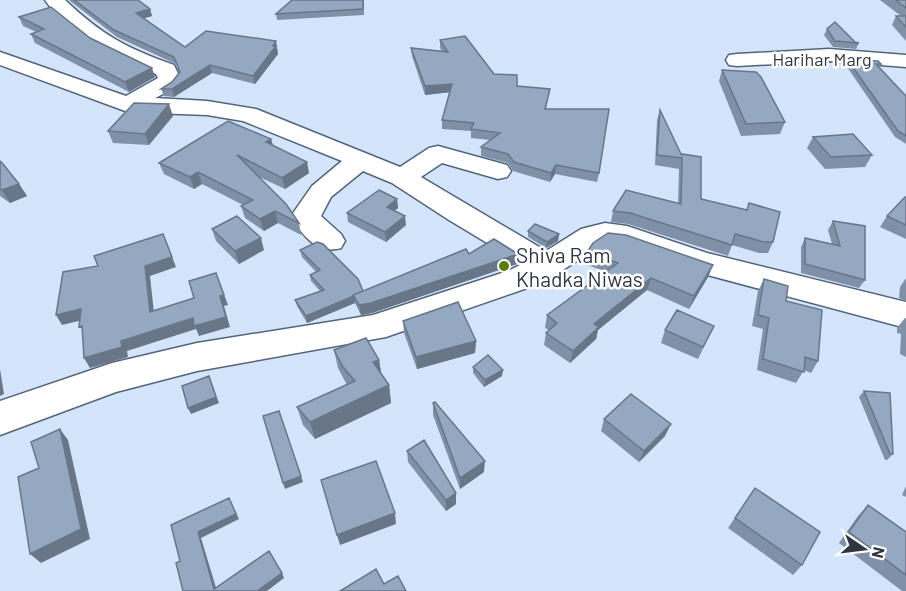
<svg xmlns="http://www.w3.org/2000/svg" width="906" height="591" font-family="Barlow,sans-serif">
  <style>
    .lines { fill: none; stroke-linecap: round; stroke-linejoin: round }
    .minor-casing { stroke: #52647c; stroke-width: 3 }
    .minor { fill: #fff; fill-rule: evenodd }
    .wall { fill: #7f90a7 }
    .shaded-wall { fill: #687688 }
    .building { fill: #94a8c2; stroke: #687688; stroke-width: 1.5 }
    .poi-dot { fill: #568003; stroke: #fff; stroke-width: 2 }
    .labels { text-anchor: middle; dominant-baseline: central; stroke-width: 5; stroke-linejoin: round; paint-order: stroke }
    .far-street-label { font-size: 18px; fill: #2e3641; stroke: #fff }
    .poi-label { font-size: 21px; fill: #2e3641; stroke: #fff; text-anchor: start }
  </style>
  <rect width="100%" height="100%" fill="#d4e5fb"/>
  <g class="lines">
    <defs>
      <path id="minor" d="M45,0h20c37,35 61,48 109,65l6,13c-5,11 -15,15 -25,20l52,3 49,8 144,58 29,-19 9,-2 69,19 4,6 -4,6 -9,2 -56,-16 -21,14 125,74 35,-22 24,-6 22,3 80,27 199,49v26l-206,-55 -77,-28 -18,-2 -47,30 -28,14 -144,50 -189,34 -81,21 -116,43v-34l112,-38 85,-20 176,-28 135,-44 14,-7 -73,-44 -57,-37 -29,-12 -32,26 -10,19 20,18 4,7 -4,7c-24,7 -39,-13 -50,-32l21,-30 30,-25 -99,-40 -36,-6 -79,-3 -128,-47v-13l126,44 32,-18 -2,-4c-41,-16 -85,-36 -111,-74z
        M829,49l77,6v12l-77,-6 -92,5 -8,-1 -3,-5 3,-5 8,-1z"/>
    </defs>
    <!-- minor casing -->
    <use href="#minor" class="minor-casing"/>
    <!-- minor -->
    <use href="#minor" class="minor"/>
  </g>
  <!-- wall -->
  <path class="wall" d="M69,0h69l12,9 2,7 -8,2 41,29 92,2 1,5 -23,30 -43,-11 -38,24 -10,-1 -3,-7 11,-7 7,-10 -3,-8 -59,-27 -47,-36z
    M364,0v15l-87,5 -1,-6z
    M880,0h26v41l-14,-16 4,-9h5z
    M19,17l71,21 65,39 -26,15 -94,-49 -4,-9 5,-2 -13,-6z
    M827,29l28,13 4,1 -3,6 -23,-2 -9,-12z
    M440,40l54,34 23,12 33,3 -4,20 53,64 -2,9 -42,-8 -5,8 -37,-11 -5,-8 -27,-7v-9l9,-7 -19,-2v-7l-29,-2v-9l8,-28 -25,3 -13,-39 -1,-8 31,3 -2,-3z
    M847,59l34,5 -2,4 27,28v48l-11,-7 -50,-73z
    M722,70l63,52 -5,12 -39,2 -22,-55z
    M660,110l41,89 46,11 2,-7 24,39 -5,11h-9l-27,-8 -4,11 -100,-32 -17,-2 2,-11 65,-7 1,-35 -24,-4 2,-45z
    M173,116l-24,29 -36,-2 -5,-12z
    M813,137l59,18 -7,12 -40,2 -18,-21z
    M271,139l2,6 36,28 -24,16 -28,-13 42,47 2,12 -23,-12 -14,8 -19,-13 -4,-12 2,-1 -41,-21 -8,5 -30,-15 -5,-11z
    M0,161l19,23 8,12 -17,7 -10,-7z
    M906,197v42l-26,-12 7,-11z
    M397,199l1,9 -4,3 12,14 -20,17 -38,-20 -1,-9z
    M833,221l32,59 -6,8 -58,-15v-26l4,-9 27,6 -4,-14z
    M212,229l52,21 -25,14 -23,-23z
    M528,231l31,3 -1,7 -12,7 -18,-11z
    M300,250l63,41 106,-37 48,10 -145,49 -11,2 -6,-12 -48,20 -10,-17 -2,-6 25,-9 -9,-10 -1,-6 6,-3 -14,-15z
    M587,252l126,13 -5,12 -19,32 -42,-19 -49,40 -2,9 -26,24 -26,-18 2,-12 3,-3 -4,-2 2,-13 59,-43 -21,-8z
    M906,278v23l-7,-3 1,-11z
    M764,279l22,22 32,60 -7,12 -7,-3 -8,13 -39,-13 6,-41 -11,-3 6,-35z
    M905,318h1v39l-6,-3 1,-20 -4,-1v-5z
    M403,321l73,20 -1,12 -58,16 -13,-36z
    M714,326l-16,33 -37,-16 4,-13z
    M334,350l45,10 2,14 8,11 2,18 -76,36 -12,-14 -6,-18 50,-22 -9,-17z
    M473,367l29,9 -18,11 -11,-14z
    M864,391l29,63 -6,6h-2l-26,-63z
    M433,403l51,69 -24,17 -27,-74z
    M604,419l61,17 -26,26 -38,-31z
    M407,451l49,53 -10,7 -38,-49z
    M906,486v11l-4,-2z
    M755,488l47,77 -9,10 -65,-47z
    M868,505l38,27v59h-4l-63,-48 19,-27z"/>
  <!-- shaded-wall -->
  <path class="shaded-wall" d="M150,9l2,7 -14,4 -2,-7z
    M276,41l2,13 -23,30 -2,-8z
    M210,65l2,8 -38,24 -2,-8z
    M152,68l3,9 -26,15 -4,-10z
    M452,84v8l-27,3v-9z
    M169,104l4,12 -24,29 -4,-11z
    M271,139l3,11 -8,-8z
    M307,162l2,11 -24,16 -3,-11z
    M556,165l-1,9 -5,8 1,-9z
    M198,172l4,12 -8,5 -4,-12z
    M19,184l8,12 -17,7 -8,-13z
    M397,199l1,9 -11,8v-9z
    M275,211l3,12 -14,8 -4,-12z
    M405,216l1,9 -20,17 -1,-10z
    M163,234l13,33 -26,9 5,46 -5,-10 -5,-46z
    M559,234l-1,7 -12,7 1,-6z
    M261,238l3,12 -25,14 -4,-13z
    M518,254l-1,10 -145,49 -11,2 -2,-10z
    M713,265l-5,12 -19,32 5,-13z
    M216,273l12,32 -4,1 6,21 -31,9 -3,-7 -69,22 1,6 -38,11 -6,-10 136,-62z
    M651,278l-4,12 -49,40 -2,9 -26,24 3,-12 21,-27z
    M354,297l1,6 -48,20 -1,-7z
    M81,309l6,10 -25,6 -6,-10z
    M476,341l-1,12 -58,16 -1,-12z
    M379,360l3,18 -9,-16z
    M0,369l4,25 -4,2z
    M503,370l-1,6 -18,11 1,-7z
    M209,376l10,27 -28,11 -3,-6z
    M389,385l2,18 -76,36 -5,-17z
    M279,411l24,71 -18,7 -2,-6z
    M671,424l-6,12 -26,26 5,-11z
    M60,429l8,11 22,99 -49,24 -11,-9z
    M485,461l-1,11 -24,17v-11z
    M456,493v11l-10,7v-11z
    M229,498l10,21 -38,19 16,53 -3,-2 -16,-57z
    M395,513l1,11 -56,21 -3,-10z
    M282,573l2,5 -17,13h-10z"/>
  <!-- building -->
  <path class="building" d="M74,0h64l12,9 -14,4 49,34 21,-16 70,10 -3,5h3l-23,30 -43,-11 -38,24h-11l11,-7 8,-10 -6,-15 -60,-27z
    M292,0h71v9l-87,5z
    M896,0h10v8z
    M51,7l39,31 62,30 -27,14 -94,-48 13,-5 -25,-12z
    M896,16h10v11z
    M835,22l20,20 4,1 -24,-2 -8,-12z
    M465,36l29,38 23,1v11l33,3 -5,20h64l-10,64 -43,-8 -5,8 -37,-11 -6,-8 -27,-7 19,-14 -29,-4 3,-6 -32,-3 10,-36 -27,2 -14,-38 37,4 -8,-12z
    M847,59l31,2 3,3h-5l30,32v40l-8,-5z
    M722,70l34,2 5,5 24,45 -39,2z
    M134,103l35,1 -24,30 -37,-3z
    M660,110l22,46v-2l19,3v42l46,11 2,-7 31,9 -7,30h-9l-29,-8 -3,11 -102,-32 -17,-2 13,-21 55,14 1,-46 -25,-3z
    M228,121l43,18 -5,3 41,20 -25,16 -45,-23 49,49 13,19 -24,-12 -15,8 -19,-13 12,-6 -55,-28 -8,5 -31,-14z
    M853,134l19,21 -41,2 -18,-20z
    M0,161l3,3 16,20 -17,6 -2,-1z
    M379,190l18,9 -10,8 18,9 -20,16 -38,-19z
    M905,197h1v28l-19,-9z
    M237,216l24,22 -26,13 -23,-22z
    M833,221l32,5v54l-60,-16v-26l35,8z
    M535,224l24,10 -12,8 -19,-11z
    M608,233l18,2 87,30 -19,31 -43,-18 -57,46 5,3 -26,24 -27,-18 11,-10 -10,-8 71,-52 -31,-11 6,-9z
    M163,234l9,23 -27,9 5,46 44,-14 -5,-17 27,-8 8,22 -4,1 6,21 -32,9 -1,-8 -72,23 1,6 -38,11 -2,-32 -3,1 2,-18 -25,6 7,-43 35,-6 -4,-10z
    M494,239l24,15 -147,49 -12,2 -6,-10 113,-46 3,5z
    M317,242l6,2 35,35 5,12 -10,4 1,1 -48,20 -11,-16 29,-10 -14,-15 10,-5 -20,-20z
    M764,279l24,7 -2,15 36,9 -4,51 -13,-4 -1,15 -41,-13 6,-41 -11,-3z
    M458,302l18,39 -60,16 -13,-36z
    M677,310l37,16 -11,21 -38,-17z
    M366,338l13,22 -6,2 16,23 -79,37 -13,-15 58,-26 -12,-14 -9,-17z
    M488,355l15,15 -18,10 -12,-13z
    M209,376l7,21 -28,11 -6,-22z
    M864,391l26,2 3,61h-3z
    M631,394l40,30 -27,27 -40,-32z
    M435,402l50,59 -25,17 -27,-75z
    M279,411l22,65 -18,7 -20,-67z
    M60,429l21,100 -51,25 -12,-77 21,-9 -8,-26z
    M424,440l32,53 -10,7 -39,-49z
    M376,461l19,52 -58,22 -16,-55z
    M755,488l65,44 -18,33 -67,-47z
    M229,498l7,16 -38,18 16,57 55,-38 13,22 -25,18h-74l-7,-28 4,-2 -9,-36z
    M868,505l38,27v43l-57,-43z
    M376,569l8,15 14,-8 8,15h-66z"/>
  <!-- markers -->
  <circle class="poi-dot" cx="504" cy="266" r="6"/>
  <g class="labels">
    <!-- far-street labels -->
    <g class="far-street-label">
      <text x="822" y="59">Harihar Marg</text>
    </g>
    <!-- poi labels -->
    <g class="poi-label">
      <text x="516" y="254">Shiva Ram<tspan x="516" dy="24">Khadka Niwas</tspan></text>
    </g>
  </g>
  <!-- north arrow -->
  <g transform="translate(864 549) rotate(104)" stroke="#ffffff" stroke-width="4.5" paint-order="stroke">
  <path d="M0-4.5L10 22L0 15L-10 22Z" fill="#2e3641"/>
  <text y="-9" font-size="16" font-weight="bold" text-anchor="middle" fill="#2e3641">N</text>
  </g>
</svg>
